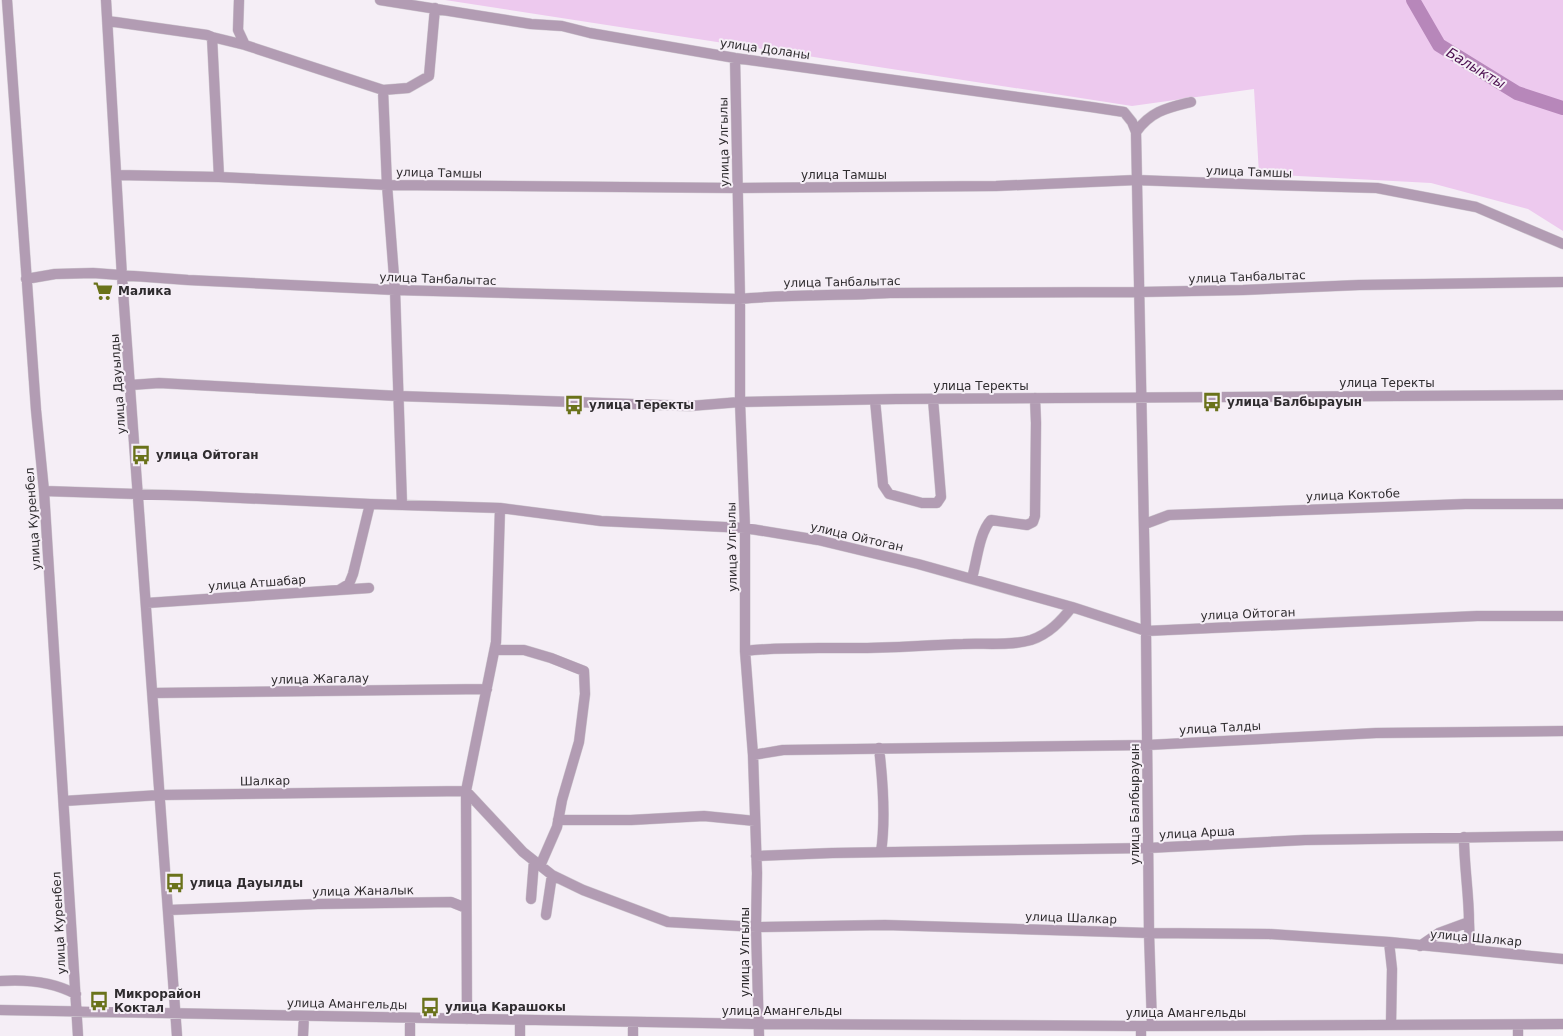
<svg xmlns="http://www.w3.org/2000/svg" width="1563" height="1036" font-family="'DejaVu Sans',sans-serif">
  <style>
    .green { fill: #edc9ee }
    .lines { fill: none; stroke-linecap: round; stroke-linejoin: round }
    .river { stroke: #b787ba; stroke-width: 14 }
    .minor-casing { stroke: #d1cbd2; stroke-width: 11 }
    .minor { stroke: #b29cb3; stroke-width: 10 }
    .labels { text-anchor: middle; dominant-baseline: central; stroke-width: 4; stroke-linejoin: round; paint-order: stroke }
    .street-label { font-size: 12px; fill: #2f2c2f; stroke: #f5eef6 }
    .poi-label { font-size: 12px; font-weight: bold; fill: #2f2c2f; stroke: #f5eef6; text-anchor: start }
    .water-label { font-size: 14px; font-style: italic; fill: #4d1151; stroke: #f5eef6 }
  </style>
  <rect width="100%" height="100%" fill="#f5eef6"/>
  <!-- green -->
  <path class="green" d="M445,0h1118v231l-35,-22 -97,-26 -172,-9 -5,-85 -122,17z"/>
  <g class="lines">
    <!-- river -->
    <path class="river" d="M1413,0l26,45 78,48 46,15"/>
    <defs>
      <path id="minor" d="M7,0l29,410 8,81 34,545
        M106,0l16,277 55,759
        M239,0l-1,30 7,15
        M380,0l151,24 31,2 28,7 145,25 356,49 33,5 8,10 4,10 10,499 3,302 3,92
        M108,21l99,14 5,2 7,140
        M212,37l33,8 138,45
        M735,58l5,241v103l5,126v123l8,104 4,118 -1,54 3,109
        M1136,132c15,-21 31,-24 55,-30
        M117,175l102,2 168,8 350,3 259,-2 140,-6 134,5 107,3 99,19 87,37
        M26,279l29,-5 38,-1 95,7 207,10 345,9c50,-5 100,-3 150,-6l250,-1 103,-2 116,-5 204,-3
        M131,385l28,-2 239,13 292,10 50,-4 156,-3 667,-4
        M875,400l8,85 6,9 33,9h15l4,-6 -8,-98
        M44,491l154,5 172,8 130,4 101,13 144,7 73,12 100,24 154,43 74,24 331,-15h86
        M402,505l-7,-215 -8,-105 -4,-95 25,-2 21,-12 6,-68
        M1145,524l24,-9 296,-11h98
        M972,578c5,-17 7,-45 19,-58l36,5 6,-3 2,-6 1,-93 -1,-25
        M339,590l10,-6 4,-10 17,-70
        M147,603l222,-15
        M495,650h29l27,8 33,13 1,23 -6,48 -17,58 -5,27 -17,39
        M745,651c33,-4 66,-3 99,-3 40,1 79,-3 119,-4 21,-1 48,2 68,-4 18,-6 30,-19 41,-33
        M153,693l334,-4
        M879,748c4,34 7,70 2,104
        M753,755l30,-5 365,-5 228,-12 187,-2
        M64,801l96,-6 306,-4 57,61 29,23 31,15 85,32 88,5 129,-2 264,8 120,1 120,8 174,17
        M558,820h73l73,-4 51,5
        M756,856l76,-3 316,-5 157,-8 258,-4
        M531,899l3,-38
        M169,910l149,-6 133,-2 15,6
        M546,915l6,-40
        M1469,922l1,28
        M1389,942l3,27 -1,56
        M1420,946l19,-13 30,-11c0,-28 -5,-56 -5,-85
        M0,981c26,-2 53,1 76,13
        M0,1010l758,14 383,2 422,-2
        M467,1019l-1,-228 30,-149 4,-134
        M1141,1026v10
        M303,1036l1,-20
        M410,1036v-18
        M520,1036v-16
        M633,1036v-14
        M1518,1036v-11"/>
    </defs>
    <!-- minor casing -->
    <use href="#minor" class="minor-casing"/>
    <!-- minor -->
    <use href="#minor" class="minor"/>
  </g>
  <!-- icons -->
  <defs>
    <symbol id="supermarket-bare" viewBox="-9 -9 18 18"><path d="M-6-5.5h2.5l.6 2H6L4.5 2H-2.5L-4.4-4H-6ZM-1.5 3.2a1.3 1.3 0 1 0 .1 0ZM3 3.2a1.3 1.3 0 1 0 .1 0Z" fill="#6a721a" stroke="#f5eef6" stroke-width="2.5" paint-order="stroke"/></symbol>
    <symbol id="bus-bare" viewBox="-9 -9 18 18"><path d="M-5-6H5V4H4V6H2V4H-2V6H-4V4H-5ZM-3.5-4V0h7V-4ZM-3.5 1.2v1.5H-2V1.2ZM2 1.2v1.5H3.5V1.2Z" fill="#6a721a" stroke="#f5eef6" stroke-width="2.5" paint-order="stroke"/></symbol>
  </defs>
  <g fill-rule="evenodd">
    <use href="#supermarket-bare" x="89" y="277" width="28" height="28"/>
    <use href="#bus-bare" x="1198" y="388" width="28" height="28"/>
    <use href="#bus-bare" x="560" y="391" width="28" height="28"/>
    <use href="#bus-bare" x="127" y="441" width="28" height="28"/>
    <use href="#bus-bare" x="161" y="869" width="28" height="28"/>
    <use href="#bus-bare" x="85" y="987" width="28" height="28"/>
    <use href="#bus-bare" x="416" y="993" width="28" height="28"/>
  </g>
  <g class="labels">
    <!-- street labels -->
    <g class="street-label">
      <text transform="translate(765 49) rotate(8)">улица Доланы</text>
      <text transform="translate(724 142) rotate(-91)">улица Улгылы</text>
      <text transform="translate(1249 172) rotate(2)">улица Тамшы</text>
      <text transform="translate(439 173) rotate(1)">улица Тамшы</text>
      <text x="844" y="175">улица Тамшы</text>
      <text transform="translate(1247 277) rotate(-2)">улица Танбалытас</text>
      <text transform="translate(438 279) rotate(2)">улица Танбалытас</text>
      <text transform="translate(842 282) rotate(-1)">улица Танбалытас</text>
      <text x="1387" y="383">улица Теректы</text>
      <text transform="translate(118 384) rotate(-94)">улица Дауылды</text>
      <text x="981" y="386">улица Теректы</text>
      <text transform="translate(1353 495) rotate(-2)">улица Коктобе</text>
      <text transform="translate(33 519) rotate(-94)">улица Куренбел</text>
      <text transform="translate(857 537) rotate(13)">улица Ойтоган</text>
      <text transform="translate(732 547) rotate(-91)">улица Улгылы</text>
      <text transform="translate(257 583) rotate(-4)">улица Атшабар</text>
      <text transform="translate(1248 614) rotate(-2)">улица Ойтоган</text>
      <text transform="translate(320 679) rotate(-1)">улица Жагалау</text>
      <text transform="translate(1220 728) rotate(-3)">улица Талды</text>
      <text transform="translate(265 781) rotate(-1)">Шалкар</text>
      <text transform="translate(1135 804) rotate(-90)">улица Балбырауын</text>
      <text transform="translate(1197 833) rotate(-3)">улица Арша</text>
      <text transform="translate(363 891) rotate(-1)">улица Жаналык</text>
      <text transform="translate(1071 918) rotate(2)">улица Шалкар</text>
      <text transform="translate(59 923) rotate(-93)">улица Куренбел</text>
      <text transform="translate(1476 938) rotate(5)">улица Шалкар</text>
      <text transform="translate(745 952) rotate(-90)">улица Улгылы</text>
      <text transform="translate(347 1004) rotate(1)">улица Амангельды</text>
      <text x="782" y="1011">улица Амангельды</text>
      <text x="1186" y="1013">улица Амангельды</text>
    </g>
    <!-- poi labels -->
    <g class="poi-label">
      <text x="118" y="291">Малика</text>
      <text x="1227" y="402">улица Балбырауын</text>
      <text x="589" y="405">улица Теректы</text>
      <text x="156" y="455">улица Ойтоган</text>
      <text x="190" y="883">улица Дауылды</text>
      <text x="114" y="994">Микрорайон<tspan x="114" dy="14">Коктал</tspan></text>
      <text x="445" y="1007">улица Карашокы</text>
    </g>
    <!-- water labels -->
    <g class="water-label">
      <text transform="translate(1476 68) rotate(31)">Балыкты</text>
    </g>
  </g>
</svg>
